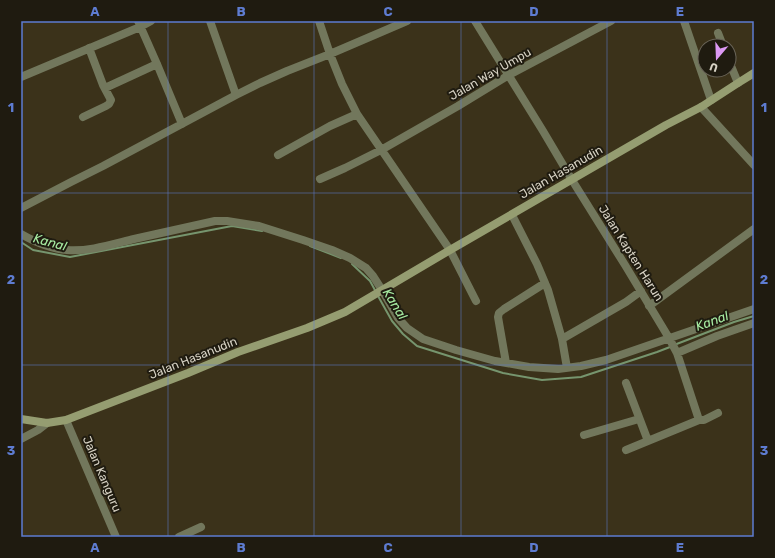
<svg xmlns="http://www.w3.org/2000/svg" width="775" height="558" font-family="Rubik,sans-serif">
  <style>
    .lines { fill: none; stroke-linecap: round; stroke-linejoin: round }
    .stream { stroke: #76956e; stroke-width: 2 }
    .minor { stroke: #72775c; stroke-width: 8 }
    .secondary { stroke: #959d71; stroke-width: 8 }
    .grid { fill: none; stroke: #5e7cd1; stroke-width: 1; stroke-opacity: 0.55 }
    .labels { text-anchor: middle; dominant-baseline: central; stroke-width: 4; stroke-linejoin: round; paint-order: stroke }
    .street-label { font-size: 12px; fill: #d7d2c4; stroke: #1f1b10 }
    .water-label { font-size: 13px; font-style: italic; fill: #a7eca2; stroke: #1f1b10 }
    .neatline { fill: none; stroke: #5e7cd1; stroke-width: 1.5 }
    .grid-label { font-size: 13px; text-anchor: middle; font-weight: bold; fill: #5e7cd1 }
  </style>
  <rect width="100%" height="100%" fill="#3b321a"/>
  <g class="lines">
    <!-- stream -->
    <path class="stream" d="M21,242l12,8 37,7 162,-31 30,5
      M310,246l31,12
      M352,264l18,17 6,11
      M378,296l14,25 11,13 14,12 86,27 39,7 39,-3 76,-25 13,-5
      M674,345l60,-23 20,-6"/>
    <!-- minor -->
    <path class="minor" d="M138,21l19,43 25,60
      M210,21l26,74
      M319,21l11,33 77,-33
      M475,21l68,110 29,49 53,85 44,73 8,15 22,67 -73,30
      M684,21l27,79
      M718,33l5,13
      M729,61l9,22
      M21,77l119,-50 11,-6
      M105,88l52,-24
      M701,107l53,58
      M83,117l23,-11 3,-2 2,-4 -8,-15 -14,-37
      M278,155l52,-29 27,-12
      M320,179l25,-11 36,-18 77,-44 51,-31 102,-54
      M21,208l50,-26 32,-16 133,-71 24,-12 27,-12 43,-17 12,30 15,30 93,136 26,51
      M512,215l25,49 11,26 14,49 64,-37 15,-11
      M21,234c14,8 30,15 46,16 21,2 46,-6 67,-11 27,-6 54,-12 81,-18h12l32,5 44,14 29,10 18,8 16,10 7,8 9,14 16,28 9,10 16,11 33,11 39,11 34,6 29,2 23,-3 25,-6 148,-51
      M649,306l105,-77
      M562,339l5,29
      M677,353l40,-17 37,-13
      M506,363l-8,-46 1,-4 5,-4 41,-26
      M626,383l22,58
      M66,420l50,117
      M699,420h5l14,-7
      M584,435l55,-16
      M21,439l17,-9 9,-7
      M179,537l22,-10"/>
    <!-- secondary -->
    <path class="secondary" d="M21,419l26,4 19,-3 122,-47 50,-21 69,-24 38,-16 105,-62 216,-125 35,-18 37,-24 16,-10"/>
  </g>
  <!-- grid -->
  <path class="grid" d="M168,21v516M314,21v516M461,21v516M607,21v516M21,193h733M21,365h733"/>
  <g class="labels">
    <!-- street labels -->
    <g class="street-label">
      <text transform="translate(490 74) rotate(-30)">Jalan Way Umpu</text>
      <text transform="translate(561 172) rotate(-30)">Jalan Hasanudin</text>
      <text transform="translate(631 253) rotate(58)">Jalan Kapten Harun</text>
      <text transform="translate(193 358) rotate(-22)">Jalan Hasanudin</text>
      <text transform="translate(102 474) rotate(67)">Jalan Kanguru</text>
    </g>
    <!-- water labels -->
    <g class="water-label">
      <text transform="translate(50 242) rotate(15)">Kanal</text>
      <text transform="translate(395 304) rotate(58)">Kanal</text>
      <text transform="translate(712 321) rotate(-20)">Kanal</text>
    </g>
  </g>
  <!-- border -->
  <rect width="775" height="558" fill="none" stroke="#1f1b10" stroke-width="44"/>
  <!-- north arrow -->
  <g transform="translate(717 58) rotate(199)"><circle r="19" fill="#1f1b10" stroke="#696458"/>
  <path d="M0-3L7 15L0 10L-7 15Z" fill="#dc99f4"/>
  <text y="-6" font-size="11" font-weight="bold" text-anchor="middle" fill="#d7d2c4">U</text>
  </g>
  <rect x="22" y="22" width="731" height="514" class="neatline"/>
  <g class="grid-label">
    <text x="95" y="16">A</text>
    <text x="241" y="16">B</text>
    <text x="388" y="16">C</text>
    <text x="534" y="16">D</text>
    <text x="680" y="16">E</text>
    <text x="11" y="112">1</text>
    <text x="764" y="112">1</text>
    <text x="11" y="284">2</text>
    <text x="764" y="284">2</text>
    <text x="11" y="455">3</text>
    <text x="764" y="455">3</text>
    <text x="95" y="552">A</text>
    <text x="241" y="552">B</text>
    <text x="388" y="552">C</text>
    <text x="534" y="552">D</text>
    <text x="680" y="552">E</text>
  </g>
</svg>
